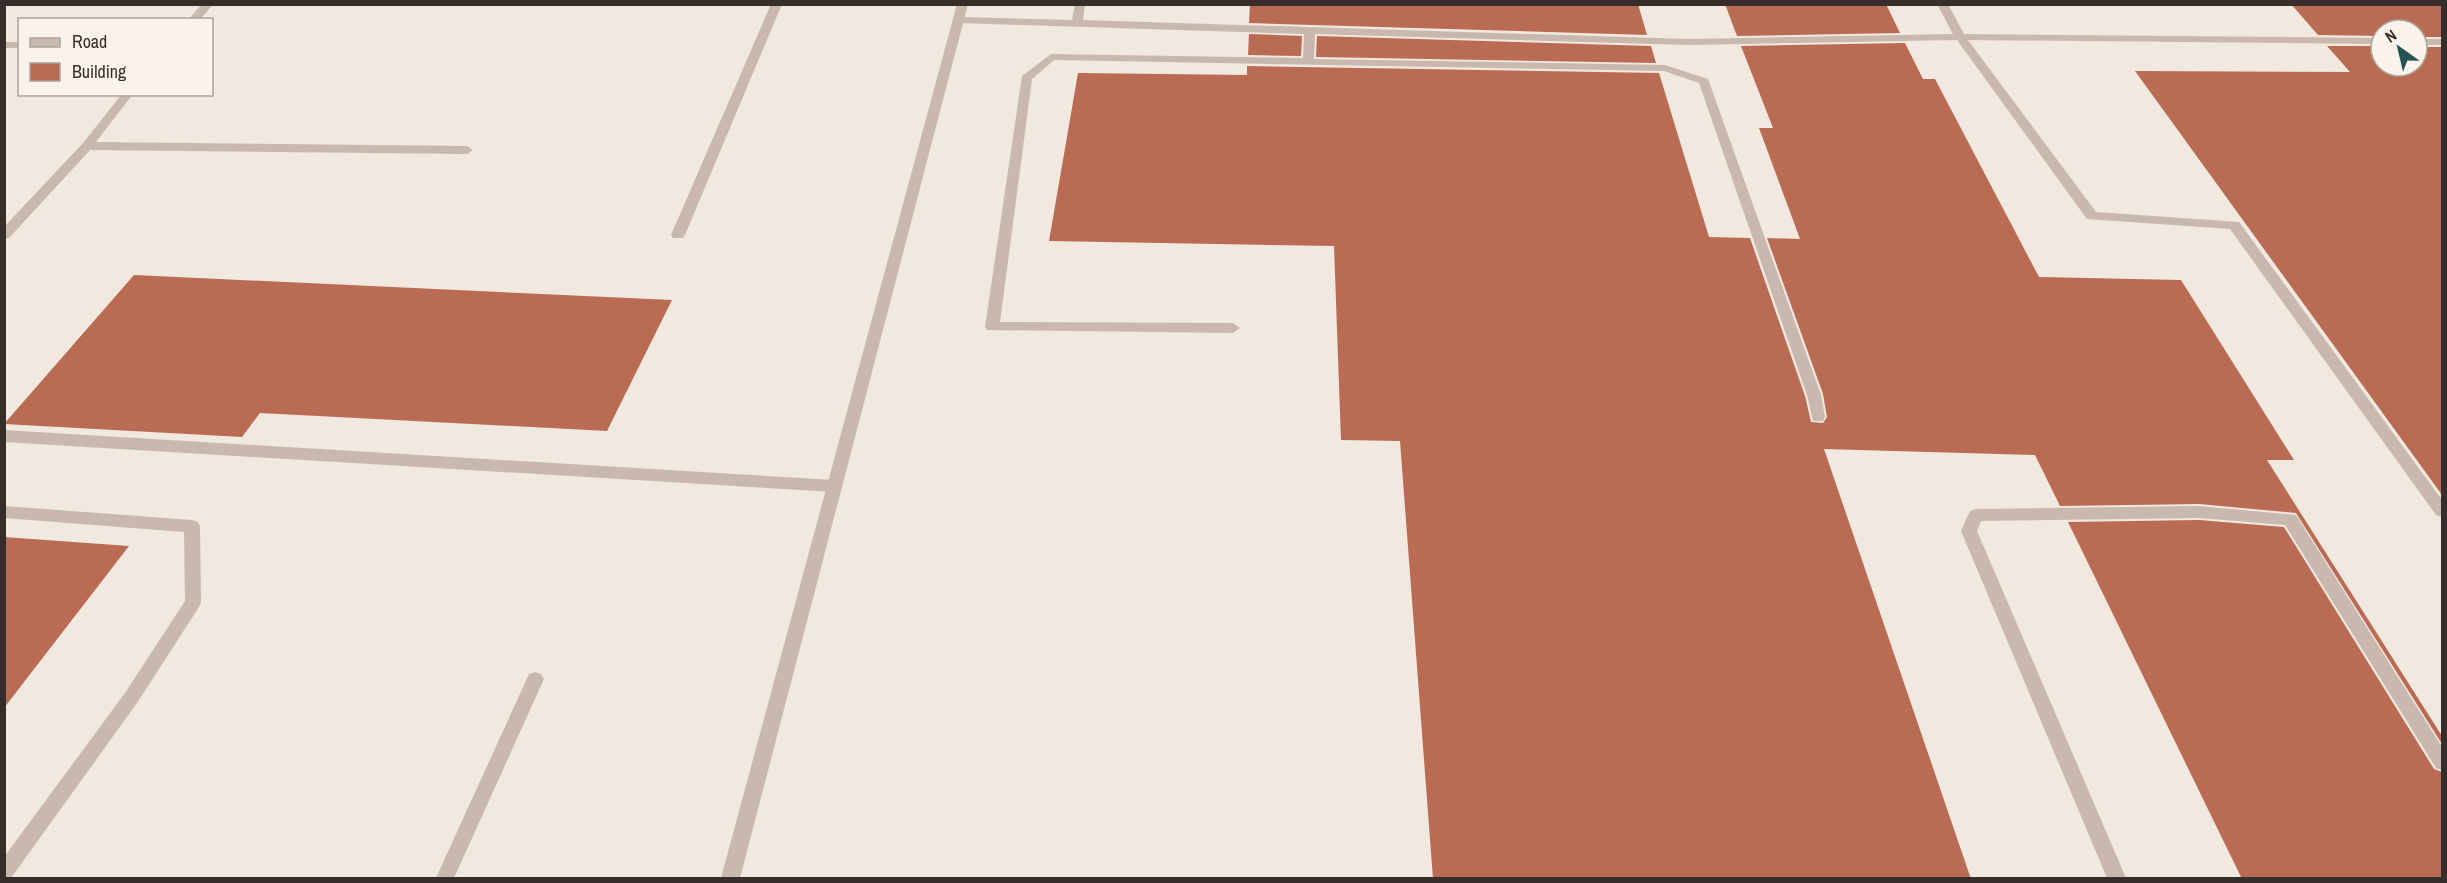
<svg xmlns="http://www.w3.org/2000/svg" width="2447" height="883" font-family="'Archivo Narrow',sans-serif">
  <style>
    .building { fill: #ba6b54 }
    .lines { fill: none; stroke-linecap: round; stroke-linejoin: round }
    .lane { fill: #c8b8ad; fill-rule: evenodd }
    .street { fill: #c8b8ad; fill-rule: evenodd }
  </style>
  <rect width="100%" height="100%" fill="#f1e8e0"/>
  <!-- building -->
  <path class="building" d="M1250,4h388l9,31 -398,-12z
    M1725,4h161l14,29 -163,3z
    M2291,4h151v33h-25v-7h-36v6l-63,-1z
    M1249,34l53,2 -1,20 -53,-1z
    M1317,36l334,10 5,17 -340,-6z
    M1905,43l18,36h12l104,198 142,3 113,180h-27l175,276v8l-146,-231 -97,-9 -139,2 -25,-51 -211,-6 147,430h-538l-33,-438 -59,-1 -7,-194 -285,-5 29,-168 169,2v-9l412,7 50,164 41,1 55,158 6,26 12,1 4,-6 -4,-23 -56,-156 33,1 -41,-111h14l-32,-82z
    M2327,46h54v20h36v-19h25v448l-307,-424 215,1z
    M134,275l538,25 -65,131 -347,-18 -18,24 -238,-13z
    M2199,520l85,7 150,242 8,3v107h-200l-174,-357z
    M4,537l125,9 -125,162z"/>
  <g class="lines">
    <!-- lane -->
    <path class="lane" d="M202,4h11l-13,16h-12z
      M771,4h11l-97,231 -2,3h-10l-2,-3z
      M1075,4h10l-2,16 605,19 265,-5 -16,-30h11l16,30 417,4v6l-413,-4 128,172 143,10 203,278v17l-6,-2 -206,-286 -143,-10 -130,-179 -269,5 -373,-11 -1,25 351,6 43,14 113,316 4,22 -2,4h-10l-6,-26 -108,-312 -35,-12 -610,-11 -22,19 -32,243 233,1 7,5 -7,5 -246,-3 -2,-3 37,-251 29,-22 252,4 1,-24 -345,-11 -5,-3 5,-3 113,3z
      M2417,39h25v6h-25z
      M4,42h16v6h-16z
      M122,94h11l-37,48 371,4 6,4 -6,4 -377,-4 -81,88 -5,1v-12l79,-84z
      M4,430l830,50 5,2 3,4 -3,4 -5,2 -830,-50z
      M4,506l188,14 6,2 2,4 1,76 -2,5 -62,96 -126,175h-7v-21l121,-164 60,-92 -1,-69 -180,-14z
      M2199,506l97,9 146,232v23l-6,-2 -151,-243 -86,-7 -218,3 -4,10 149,347h-19l-146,-347 9,-20 6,-2z
      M535,672l6,2 3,5 -90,199h-18l93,-204z"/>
    <!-- street -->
    <path class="street" d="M957,4h11l-228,874h-19z"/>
  </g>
  <!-- border -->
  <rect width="2447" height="883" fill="none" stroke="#372e2b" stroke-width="12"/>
  <!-- legend -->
  <rect x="18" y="18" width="195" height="78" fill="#f9f3ec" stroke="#aba49f" stroke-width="1.5"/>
  <rect x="30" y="38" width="30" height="9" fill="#c8b8ad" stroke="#aba49f" stroke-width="1.5"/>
  <text x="72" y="48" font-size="18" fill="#372e2b">Road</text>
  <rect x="30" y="63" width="30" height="18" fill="#ba6b54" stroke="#aba49f" stroke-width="1.5"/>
  <text x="72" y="78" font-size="18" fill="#372e2b">Building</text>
  <!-- north arrow -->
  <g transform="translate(2399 48) rotate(326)"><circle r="28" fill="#f9f3ec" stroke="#aba49f" stroke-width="1.5"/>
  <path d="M0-4.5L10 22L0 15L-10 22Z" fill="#245255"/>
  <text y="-9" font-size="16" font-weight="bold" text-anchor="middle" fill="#372e2b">N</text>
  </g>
</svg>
